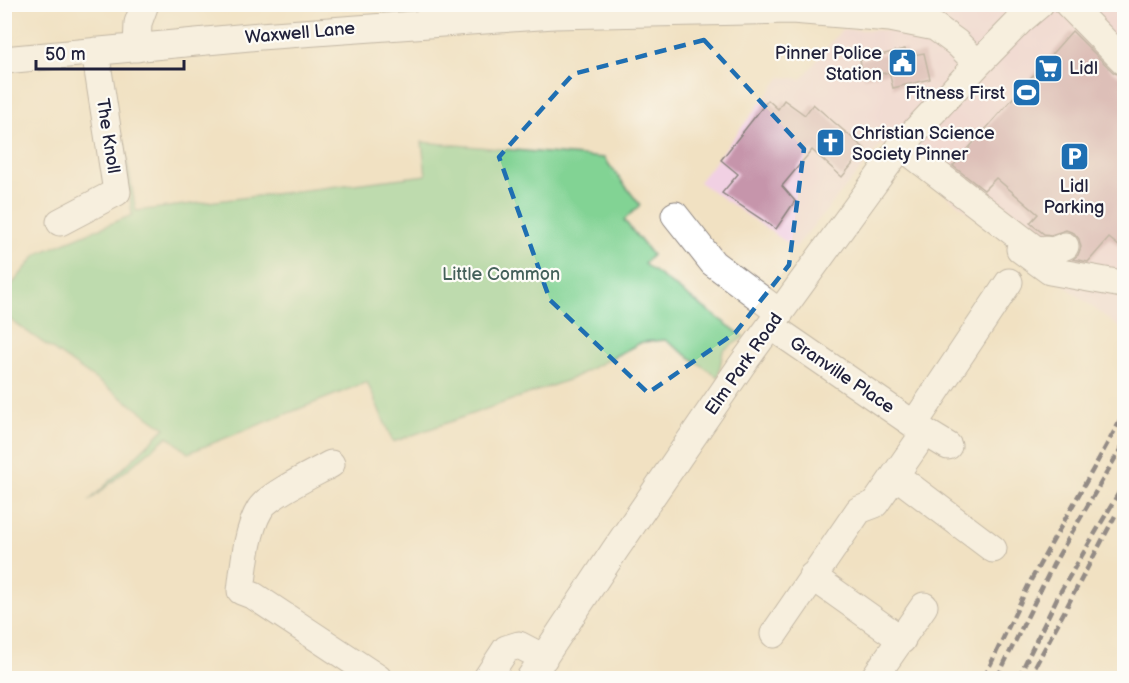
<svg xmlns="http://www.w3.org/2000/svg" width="1129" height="683" font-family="'Balsamiq Sans',sans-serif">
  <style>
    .built { fill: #f1d0e3 }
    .green { fill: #82d394; stroke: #527a68; stroke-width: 1.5 }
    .building { fill: #c695ab }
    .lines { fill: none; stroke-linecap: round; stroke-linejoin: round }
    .minor-casing { stroke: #8a827e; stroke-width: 29 }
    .minor { stroke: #fff; stroke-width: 27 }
    .rail { stroke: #22223b; stroke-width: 4.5; stroke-dasharray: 9 4.5; stroke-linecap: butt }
    .marked { fill: none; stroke: #1f6fb2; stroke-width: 4.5; stroke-dasharray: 12 8; stroke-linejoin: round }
    .labels { text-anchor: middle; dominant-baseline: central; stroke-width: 4.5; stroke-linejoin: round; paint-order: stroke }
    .street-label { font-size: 18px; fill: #22223b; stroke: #fdfcf7 }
    .poi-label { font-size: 18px; fill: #22223b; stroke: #fdfcf7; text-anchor: end }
    .park-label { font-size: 18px; fill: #44605a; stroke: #fdfcf7 }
  </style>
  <rect width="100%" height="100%" fill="#fdfcf7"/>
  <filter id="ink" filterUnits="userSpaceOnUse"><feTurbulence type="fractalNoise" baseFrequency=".0167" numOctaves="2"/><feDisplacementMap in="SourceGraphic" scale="12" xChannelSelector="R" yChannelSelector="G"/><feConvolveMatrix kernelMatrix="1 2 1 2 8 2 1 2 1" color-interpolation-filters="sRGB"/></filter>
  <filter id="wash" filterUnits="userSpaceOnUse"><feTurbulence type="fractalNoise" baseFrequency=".008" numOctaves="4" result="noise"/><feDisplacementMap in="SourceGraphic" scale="24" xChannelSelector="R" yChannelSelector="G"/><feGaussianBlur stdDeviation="1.35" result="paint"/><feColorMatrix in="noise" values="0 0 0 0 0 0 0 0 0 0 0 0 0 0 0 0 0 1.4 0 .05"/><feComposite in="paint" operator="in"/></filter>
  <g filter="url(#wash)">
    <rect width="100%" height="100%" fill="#f1e1c2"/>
    <!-- built -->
    <path class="built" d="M924,5h200v326l-243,-186 -86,103 -96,-66 82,-105 21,2 40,-50 77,2z"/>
    <!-- green -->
    <path class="green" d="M123,138l13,73 290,-36 -4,-33 182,16 36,47 -16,15 28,35 -8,9 100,73 -21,14 -5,26 -53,-37 -23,2 -71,37 -178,63 -26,-60 -179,71 -20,-17 -79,65 76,-73 -160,-112v-23l32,-39 95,-39z"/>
    <g id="blocks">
      <!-- building -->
      <path class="building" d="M1072,31l41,41 12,7v172l-16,-13 -21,24 -15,-3 5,-4 3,-8 -2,-8 -5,-6 -8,-3 -15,5 -7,-1 -14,-11 8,-9 -42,-36 -12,12 -31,-24z
        M905,49l2,7 17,-3 6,26 -37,9 -4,-16 -25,6 -4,-18z
        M768,100l10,9 6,-9 21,15 8,-11 52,45 -23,28 -30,-27 -30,36 13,15 -19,28 -54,-36 16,-19 -17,-14z"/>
    </g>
  </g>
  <g filter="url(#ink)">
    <use href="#blocks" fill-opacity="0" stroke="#8a827e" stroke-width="1.5"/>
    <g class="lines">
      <defs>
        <path id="minor" d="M1068,4l56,57
          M137,48l1,-25 7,-19
          M4,60l256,-24 294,-21 238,-5 98,8 45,9 22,16 21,21
          M901,146l134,103 18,2 12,-5
          M675,215l38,48 67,50
          M60,222l57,-30 -22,-141
          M1020,249l30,22 72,13
          M771,326l154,106 23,14
          M914,424l95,-142
          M331,464c-16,9 -63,31 -71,45 -13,21 -16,57 -19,82l13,5 124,82
          M895,475l98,74
          M812,576l90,64
          M774,634l85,-124 16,-6 50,-72
          M487,678l19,-29 13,-4 25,13
          M530,678l85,-128 126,-184 160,-220 77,-82 42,-43 20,-17
          M874,678l50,-72"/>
      </defs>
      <!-- minor casing -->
      <use href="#minor" class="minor-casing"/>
      <!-- minor -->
      <use href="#minor" class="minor"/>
      <!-- rail -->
      <path class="rail" d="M984,678l47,-98 93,-166
        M997,678l56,-113 71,-122
        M1018,678l40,-82 66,-112
        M1029,678l86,-162"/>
    </g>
  </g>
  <!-- marked area -->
  <path d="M0 0H1129V683H0ZM704,40l100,109 -15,116 -54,68 -87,60 -98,-93 -51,-143 74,-83z" fill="#f1e1c2" fill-opacity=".55" fill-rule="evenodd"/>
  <path class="marked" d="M704,40l100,109 -15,116 -54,68 -87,60 -98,-93 -51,-143 74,-83z"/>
  <!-- icons -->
  <defs>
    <symbol id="civic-square" viewBox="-11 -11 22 22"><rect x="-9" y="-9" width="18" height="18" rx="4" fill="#1f6fb2" stroke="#fdfcf7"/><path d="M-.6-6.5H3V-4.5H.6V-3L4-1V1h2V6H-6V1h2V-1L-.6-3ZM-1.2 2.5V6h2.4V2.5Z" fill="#fff"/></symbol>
    <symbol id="supermarket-square" viewBox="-11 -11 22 22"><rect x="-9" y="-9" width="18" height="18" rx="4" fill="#1f6fb2" stroke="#fdfcf7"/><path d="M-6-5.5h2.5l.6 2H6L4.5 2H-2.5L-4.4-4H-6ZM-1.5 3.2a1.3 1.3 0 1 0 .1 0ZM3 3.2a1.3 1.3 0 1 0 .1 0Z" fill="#fff"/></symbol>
    <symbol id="stadium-square" viewBox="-11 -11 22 22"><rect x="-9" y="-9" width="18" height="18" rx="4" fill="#1f6fb2" stroke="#fdfcf7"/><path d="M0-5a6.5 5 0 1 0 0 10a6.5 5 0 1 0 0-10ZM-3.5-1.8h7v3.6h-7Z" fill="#fff"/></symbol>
    <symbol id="church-square" viewBox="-11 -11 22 22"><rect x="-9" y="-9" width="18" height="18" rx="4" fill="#1f6fb2" stroke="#fdfcf7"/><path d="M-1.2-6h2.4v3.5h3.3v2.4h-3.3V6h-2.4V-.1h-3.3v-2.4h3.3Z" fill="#fff"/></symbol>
    <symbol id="parking-square" viewBox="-11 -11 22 22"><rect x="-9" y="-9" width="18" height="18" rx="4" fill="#1f6fb2" stroke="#fdfcf7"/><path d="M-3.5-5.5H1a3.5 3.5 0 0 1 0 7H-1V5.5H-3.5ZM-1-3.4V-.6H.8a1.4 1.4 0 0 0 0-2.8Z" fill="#fff"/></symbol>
  </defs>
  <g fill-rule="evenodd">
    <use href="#civic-square" x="886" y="46" width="33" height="33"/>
    <use href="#supermarket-square" x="1032" y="52" width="33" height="33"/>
    <use href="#stadium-square" x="1010" y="76" width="33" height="33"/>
    <use href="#church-square" x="814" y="126" width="33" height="33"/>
    <use href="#parking-square" x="1058" y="140" width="33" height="33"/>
  </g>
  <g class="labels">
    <!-- street labels -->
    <g class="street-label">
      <text transform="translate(300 33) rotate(-5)">Waxwell Lane</text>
      <text transform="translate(108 136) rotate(81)">The Knoll</text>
      <text transform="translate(744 364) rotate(-55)">Elm Park Road</text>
      <text transform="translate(842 375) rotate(34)">Granville Place</text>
    </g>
    <!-- poi labels -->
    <g class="poi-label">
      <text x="882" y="53">Pinner Police<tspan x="882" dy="21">Station</tspan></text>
      <text x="1069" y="68" text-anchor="start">Lidl</text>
      <text x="1005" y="93">Fitness First</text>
      <text x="852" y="133" text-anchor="start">Christian Science<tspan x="852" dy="21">Society Pinner</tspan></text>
      <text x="1074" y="186" text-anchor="middle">Lidl<tspan x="1074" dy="21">Parking</tspan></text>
    </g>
    <!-- park labels -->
    <g class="park-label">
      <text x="501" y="274">Little Common</text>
    </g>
  </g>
  <!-- margin -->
  <rect width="1129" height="683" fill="none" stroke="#fdfcf7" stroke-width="24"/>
  <!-- scale -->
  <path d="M36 60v9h148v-9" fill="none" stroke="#22223b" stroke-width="3"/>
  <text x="45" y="60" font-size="18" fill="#22223b" stroke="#fdfcf7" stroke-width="4.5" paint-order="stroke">50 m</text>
</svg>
